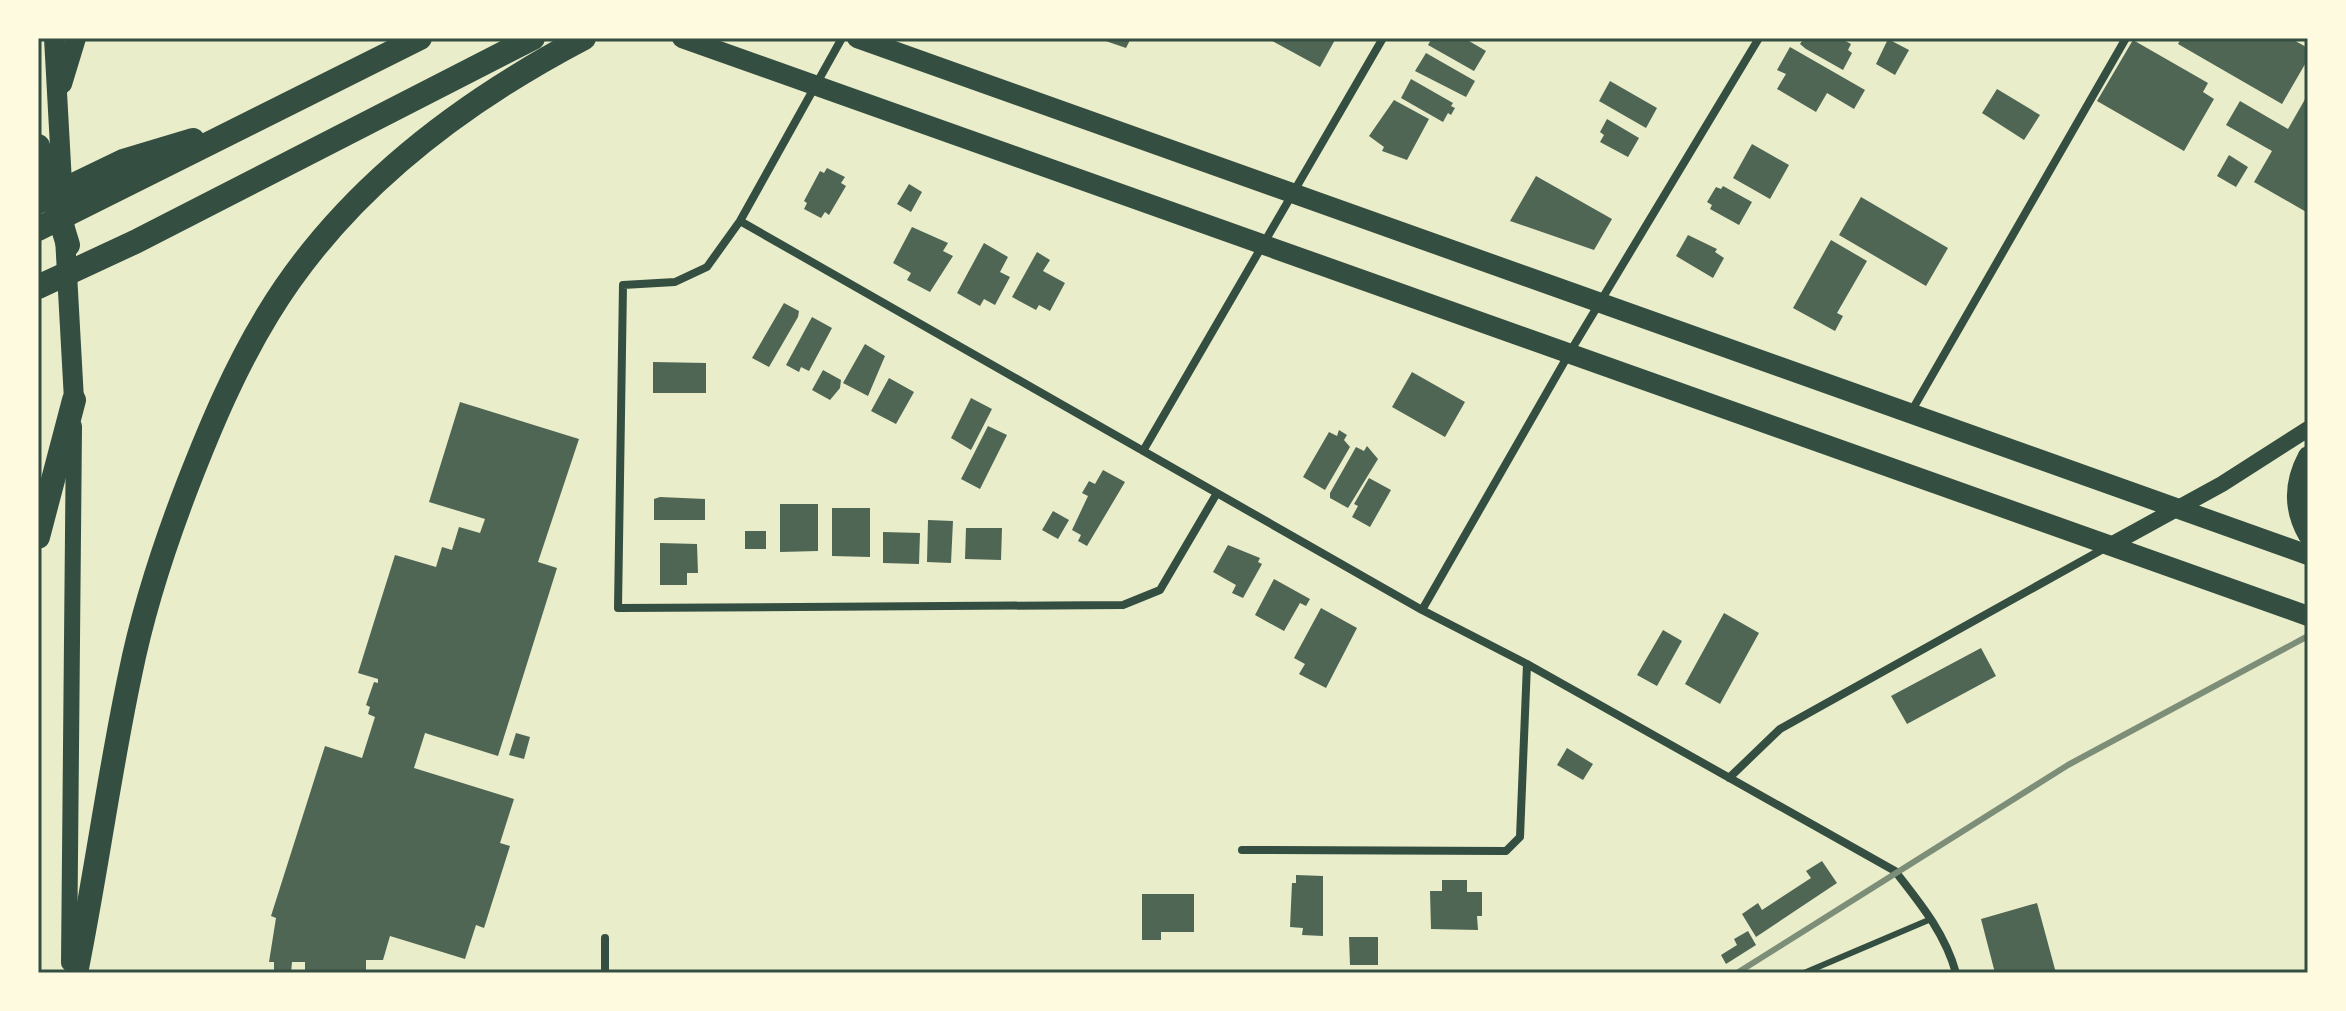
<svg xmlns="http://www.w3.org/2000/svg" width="2346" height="1011" font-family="Cabin,sans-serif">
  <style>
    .building { fill: #4f6655 }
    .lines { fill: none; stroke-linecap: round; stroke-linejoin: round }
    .service { stroke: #344e41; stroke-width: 6 }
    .minor { stroke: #344e41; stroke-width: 8 }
    .secondary { stroke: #344e41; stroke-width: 16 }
    .primary { stroke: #344e41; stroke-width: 20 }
    .motorway { stroke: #344e41; stroke-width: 24 }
    .rail { stroke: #7c8e77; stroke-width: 6 }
    .neatline { fill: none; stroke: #344e41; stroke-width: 3 }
  </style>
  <rect width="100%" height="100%" fill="#e9edc9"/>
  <!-- building -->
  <path class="building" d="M1097,38h34l-5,10z
    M1267,38h69l-16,29z
    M1432,38h32l22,13 -12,20 -46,-26z
    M1804,38h36l11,6 -3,6 4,3 -9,17 -37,-21 -6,-5z
    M2181,38h109l18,10v11l-26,45 -104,-60z
    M1888,39l21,11 -14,25 -19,-11z
    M2133,40l75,43 -5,9 11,7 -30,52 -87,-50z
    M1790,47l75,43 -11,19 -27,-16 -11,19 -39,-23 9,-15 -9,-4z
    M1426,53l49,28 -9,16 -51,-26z
    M1411,79l42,24 -2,3 4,2 -4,7 -3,-2 -5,9 -42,-24z
    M1610,81l47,27 -11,20 -47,-27z
    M1997,89l43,26 -16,25 -42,-27z
    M2308,94v119l-54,-31 18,-31 -46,-26 14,-24 48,28z
    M1394,100l35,19 -22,41 -25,-9 2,-4 -15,-11z
    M1607,119l32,19 -11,19 -28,-15 4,-7 -4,-3z
    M1752,144l37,21 -19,34 -37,-21z
    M2229,155l19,12 -12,20 -19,-11z
    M827,168l18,9 -4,6 5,3 -17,29 -4,-3 -4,6 -17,-9 3,-6 -3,-2 16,-30 4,2z
    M1536,176l76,43 -18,31 -84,-29z
    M909,184l13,8 -11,20 -14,-8z
    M1723,186l29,16 -13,23 -29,-16 2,-4 -5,-3 9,-15 5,2z
    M1861,197l87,51 -22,38 -87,-51z
    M912,227l36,16 -5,8 10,5 -23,36 -23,-12 4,-7 -18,-10z
    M1688,235l29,14 -2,3 9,6 -11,20 -37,-22z
    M1831,240l36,21 -30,52 6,3 -8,15 -42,-23z
    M984,243l24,14 -8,15 10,5 -15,28 -11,-6 -4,7 -23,-13z
    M1037,252l13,8 -7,11 22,12 -15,28 -11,-6 -3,5 -24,-13z
    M784,303l15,8 -1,6 -29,50 -17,-9z
    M812,317l20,11 -23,43 -8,-4 -2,5 -13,-7z
    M865,344l20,12 -17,40 -25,-13z
    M653,362l53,1v30h-53z
    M823,370l18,10 -1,8 -10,12 -18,-10z
    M1412,372l53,30 -20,35 -53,-30z
    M889,378l25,14 -18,32 -25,-13z
    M971,398l21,11 -21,41 -20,-12z
    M460,402l119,37 -41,123 19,6 -59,188 -73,-23 -11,35 100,31 -14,44 10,3 -26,82 -8,-3 -11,34 -75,-23 -7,24h-17v13h-61v-11h-13l-1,11h-17v-11h-5l7,-44 -5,-2 54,-170 37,12 13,-41 -7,-3 2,-7 -4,-2 8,-23 4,1v-4l-20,-6 37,-118 41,12 6,-20 10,3 7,-23 21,6 5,-14 -56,-17z
    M988,426l19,9 -27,54 -19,-10z
    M1339,430l8,5 -3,5 6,7 -25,43 -22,-13 26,-45 8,4z
    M1367,446l11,13 -30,49 -18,-10v-5l26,-46 8,4z
    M1103,470l22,12 -38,64 -9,-5 3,-6 -9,-5 16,-34 -6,-3 7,-12 6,3z
    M1369,478l22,12 -21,37 -18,-10 6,-11 -4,-2z
    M660,497l45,2v21h-51v-21z
    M780,504h38v47l-38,1z
    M832,508h38v49l-38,-1z
    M1053,511l16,9 -11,19 -16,-9z
    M928,520l25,1 -2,42 -24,-1z
    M966,528h36l-1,32 -36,-1z
    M745,531h21v18h-21z
    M883,532l37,1 -1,31 -36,-1z
    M660,543l37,1 1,29h-11v12h-27z
    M1228,545l32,13 -2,4 4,2 -19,34 -11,-5 4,-8 -23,-13z
    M1274,579l36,20 -4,7 -6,-3 -16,28 -29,-16z
    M1321,608l36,20 -31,60 -27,-14 6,-10 -11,-6z
    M1724,613l35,20 -39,71 -35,-20z
    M1663,630l19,11 -25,45 -20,-11z
    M1981,648l15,28 -89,48 -16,-28z
    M516,733l14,4 -6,22 -15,-4z
    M1567,748l26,16 -10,16 -26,-15z
    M1822,861l15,22 -81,54 -14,-23 16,-11 4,7 49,-32 -5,-7z
    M1296,875l27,1v60l-21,-1 1,-7 -13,-1 2,-44h4z
    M1442,880h25v12h15v24h-5l1,14 -47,-1 -1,-38h12z
    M1142,894h52v38h-33v8h-19z
    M2037,903l19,70h-61l-14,-54z
    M1748,931l8,14 -30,19 -5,-9 16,-10 -3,-6z
    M1349,937h29v28h-28z"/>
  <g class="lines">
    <!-- service -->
    <path class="service" d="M1804,973l127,-54"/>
    <!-- minor -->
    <path class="minor" d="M842,38l-102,183 -33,46 -32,15 -52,3 -5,323 505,-3 37,-15 57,-97
      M740,221l682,389 105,54 368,207c25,32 50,62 61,102
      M1911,412l215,-374
      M1143,451l240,-413
      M1422,610l148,-258 189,-314
      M1729,778l51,-49 325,-181
      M1242,850l264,1 14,-14 7,-173
      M605,973v-35"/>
    <!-- secondary -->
    <path class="secondary" d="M2109,546l113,-62 86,-55
      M69,963l5,-537"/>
    <!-- primary -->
    <path class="primary" d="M54,38l20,362
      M682,38l1626,578
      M857,38l1451,517
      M62,84l14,-46
      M2308,456c-14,26 -15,53 0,79"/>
    <!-- motorway -->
    <path class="motorway" d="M38,146l30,99
      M38,202l85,-41 70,-21
      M38,229l382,-191
      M38,287l97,-45 398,-204
      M38,537l36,-137
      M76,973c20,-99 33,-199 54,-298 13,-65 34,-129 58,-191 23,-59 47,-116 80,-170 74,-122 192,-211 316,-276"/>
    <!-- rail -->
    <path class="rail" d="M1737,973l331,-208 240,-129"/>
  </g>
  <!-- border -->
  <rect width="2346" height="1011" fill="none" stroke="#fefae0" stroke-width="80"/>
  <rect x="40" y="40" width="2266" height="931" class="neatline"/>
</svg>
